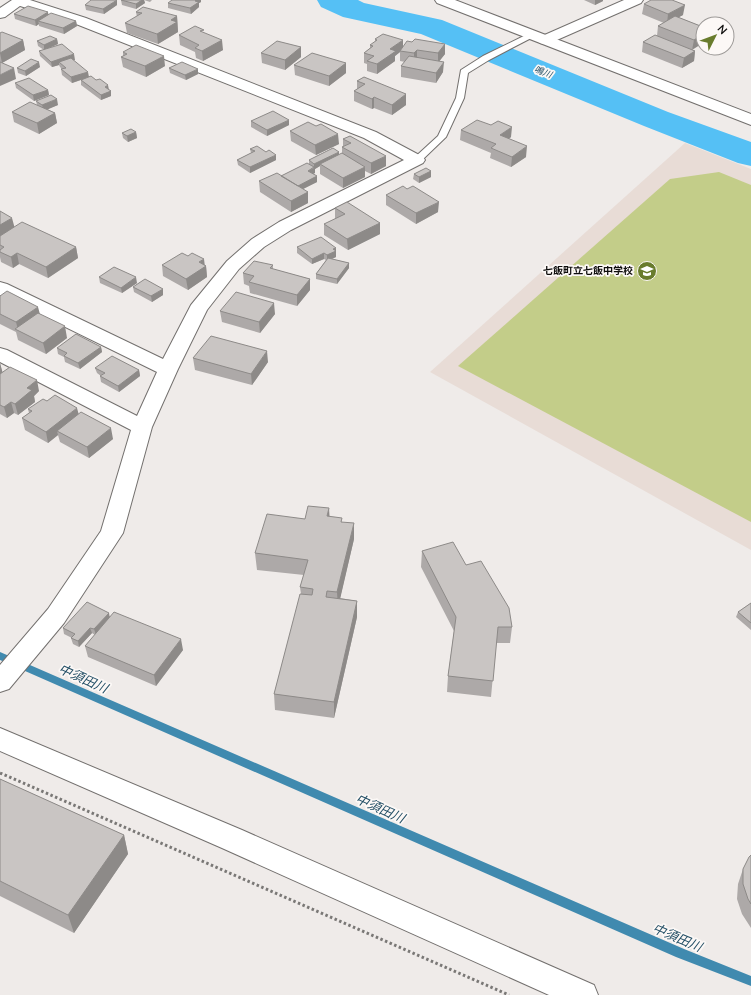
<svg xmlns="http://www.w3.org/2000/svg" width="751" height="995" font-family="'Nunito Sans','Noto Sans JP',sans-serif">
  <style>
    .built { fill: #e8dcd6 }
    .green { fill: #c3cd89 }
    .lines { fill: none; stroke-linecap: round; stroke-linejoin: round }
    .stream { fill: #408aaf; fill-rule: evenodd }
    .river { fill: #55c0f5; fill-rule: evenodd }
    .lane-casing { stroke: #73706e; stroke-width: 2 }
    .street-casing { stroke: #73706e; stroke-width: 2 }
    .secondary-casing { stroke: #73706e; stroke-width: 2 }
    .highway-casing { stroke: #73706e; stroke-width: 2 }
    .path { stroke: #7a7876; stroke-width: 3; stroke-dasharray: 2.5 2.5; stroke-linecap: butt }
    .lane { fill: #fff; fill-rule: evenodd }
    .street { fill: #fff; fill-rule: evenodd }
    .secondary { fill: #fff; fill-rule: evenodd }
    .highway { fill: #fff; fill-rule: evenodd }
    .wall { fill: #ada9a8 }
    .shaded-wall { fill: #8d8a88 }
    .building { fill: #c9c5c3; stroke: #8d8a88 }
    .labels { text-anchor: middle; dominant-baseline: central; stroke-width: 3.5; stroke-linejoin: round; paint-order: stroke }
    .far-water-label { font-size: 9px; font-style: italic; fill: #224e65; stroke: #fcf8f6 }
    .poi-label { font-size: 10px; font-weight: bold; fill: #0e0d0c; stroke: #fcf8f6; text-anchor: end }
    .near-water-label { font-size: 13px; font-style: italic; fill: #224e65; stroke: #fcf8f6 }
  </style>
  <rect width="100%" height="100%" fill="#efebe9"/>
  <!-- built -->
  <path class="built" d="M685,143l66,26v381l-321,-178z"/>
  <!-- green -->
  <path class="green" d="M719,172l32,13v337l-293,-156 212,-187z"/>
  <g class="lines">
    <!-- stream -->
    <path class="stream" d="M0,652l684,297 67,27v10l-75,-29 -676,-297z"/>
    <!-- river -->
    <path class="river" d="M317,0h41l6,3 78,17 226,92 83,30v24l-13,-3 -94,-37 -223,-92 -78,-17 -22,-10z"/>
    <defs>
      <path id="lane" d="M530,33h3l4,2 -48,25 -21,13 -4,25 -18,39 -26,25h-6l-1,-2 1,-2 24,-22 18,-38 5,-28 22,-14z"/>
      <path id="street" d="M13,0h17l56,18 290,114 47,25 2,3 -2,3 -132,67 -27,17 -25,22 -32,41 -29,59 -26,58 -29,106 -59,90 -55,66 -9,3v-27l48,-56 53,-78 30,-101 -131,-68v-14l7,2 130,66 20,-44 -157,-77v-13l7,2 156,75 28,-54 36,-44 25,-22 27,-17 125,-62 -40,-22 -288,-114 -62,-20z
        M624,0h19l-2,3 -91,40 -5,1 -5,-1 -2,-3 2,-3z"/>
      <path id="secondary" d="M435,0h20l296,114v11l-314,-122z
        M0,728l242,102 352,155 4,10h-49l-327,-147 -222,-97z"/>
      <path id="highway" d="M12,0h16l-23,17 -5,1v-10z"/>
    </defs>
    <!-- lane casing -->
    <use href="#lane" class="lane-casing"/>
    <!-- street casing -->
    <use href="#street" class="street-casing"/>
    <!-- secondary casing -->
    <use href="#secondary" class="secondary-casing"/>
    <!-- highway casing -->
    <use href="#highway" class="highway-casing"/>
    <!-- path -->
    <path class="path" d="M0,773l509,222"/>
    <!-- lane -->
    <use href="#lane" class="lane"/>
    <!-- street -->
    <use href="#street" class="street"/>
    <!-- secondary -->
    <use href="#secondary" class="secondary"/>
    <!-- highway -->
    <use href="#highway" class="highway"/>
  </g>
  <!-- wall -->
  <path class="wall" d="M121,0h31l-2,2 -6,-2 1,3 -9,6 -14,-4z
    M584,0h19v1l-8,4z
    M201,2l-2,1v4l-8,7 -23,-6v-5z
    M644,4l39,11 -5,2 25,10 -11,23 3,1 -1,10 -12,7 -40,-16 1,-10 14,-6 1,-10 6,-3 -22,-9z
    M85,5h32l-13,9 -18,-4z
    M136,12l41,4 1,16 -20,12 -31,-11 -2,-10 12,-6z
    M14,14l35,1 27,6 1,5 -13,8 -25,-8v-2l-3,2 -21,-7z
    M0,33l23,7 2,10 -23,13 -2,-1z
    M204,33l19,17 -20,11 -7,-3 -1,-6 -15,-7 -1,-10z
    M57,39l1,5 -13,6 30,10h-2l16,17 22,14v5l-10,4 -20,-15v-5l-9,3 -10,-8 -1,-6h1l-2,-2 -1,-2 -7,2 -12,-11 -1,-5 5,-1 -6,-4 -1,-5z
    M375,39l28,8 9,-5 33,2v10l-6,7 4,11 -7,11 -35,-6v-11l4,-4 -5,-1v-9l-5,4v5l-18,13 -10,-3v-7l-3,-1v-10l6,-5v-3l5,-3z
    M301,47v10l-16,13 -23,-7 -1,-10z
    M123,52l42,14 -19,11 -23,-10 -2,-10 2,-1z
    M346,63v10l-17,13 -34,-11 -1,-10z
    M40,67l-14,9 -8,-3 -1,-5z
    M169,68l29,6 -12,6 -16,-7z
    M364,77l42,28 -14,10 -18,-7 -2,1 -18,-8v-10l3,-2v-8z
    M15,83l33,7 1,5 -15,6 -18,-13z
    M36,101l22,4 -11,4 8,4 2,10 -18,11 -25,-12 -2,-10 25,-7z
    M251,121l38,4 -22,11 -16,-9z
    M316,126l23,18 -23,11 -25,-14 -1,-10z
    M461,130l50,7 -2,2 17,18 -15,10 -21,-9 1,-5 -31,-13z
    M136,132l1,6 -9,4 -5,-4 -1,-5z
    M350,136l36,30 -15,8 -6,-3v6l-22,11 -23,-14v-8l-5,3v4l-2,1 4,8 -14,7 5,3v11l-17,9 -31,-20 -1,-11 22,-5 28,-12v-4l30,-5 3,-2v-6h1v-8z
    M250,149l16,3 10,8 -26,13 -12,-8 -1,-5 14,-7z
    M431,171v6l-12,6 -6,-4 1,-5z
    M386,195l52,17 -22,12 -30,-19z
    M335,208l45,15v11l-32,16 -24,-15v-11l11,-5z
    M0,211l14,16 62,20 2,11 -30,20 -29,-14 -6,4 -12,-6 -1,-5z
    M297,247l39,6v4l-4,2 17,4v5l-12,16 -21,-5v-5l10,-14 -2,-1 -12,5 -15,-11z
    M162,265h43l1,1 1,11 -19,13 -25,-14z
    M273,265v4l37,10v11l-13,16 -47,-13 -1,-7 -5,-2 -1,-11z
    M99,277l38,6 -15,10 -22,-10z
    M133,287l30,8 -11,7 -18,-10z
    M0,296l40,18 27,24 -21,16 -28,-14 -2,-8 -16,-8z
    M220,311l55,3 -15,19 -38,-11z
    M101,347l1,5 -22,17 -15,-7 -1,-5 -6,-3 -1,-6z
    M193,358l75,4 -16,23 -57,-15z
    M0,363l2,9 37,19 -5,5 1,6 -17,13 -4,-2 -7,5 -7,-4z
    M95,368l44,2 1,6 -21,16 -18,-10 -1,-6h1l-4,-3z
    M28,409l51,5 34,25 -24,19 -29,-16 -2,-7 -10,8 -23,-13 -3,-12 7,-5z
    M330,517l12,5 12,17 -14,59 17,3v16l-23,101 -59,-8 -1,-16 27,-100 -1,-7 4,-12 -47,-5 -2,-17 50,-34z
    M422,551l44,14 46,62 -2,16h-14l-5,54 -44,-5 1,-16 6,-45 -33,-64z
    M751,603v27l-15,-13 2,-5z
    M110,616l73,34 -27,36 -68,-29 -3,-11 10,-11 -3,-2 -13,14 -6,-3 -2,-6h1l-8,-4 -1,-6z
    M0,779l124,56 4,19 -54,79 -74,-37z
    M751,855v73l-9,-14 -5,-15 1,-15 5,-15z"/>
  <!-- shaded-wall -->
  <path class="shaded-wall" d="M117,0v5l-13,9 -1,-5z
    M142,0h2l1,3 -9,6v-5z
    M196,0h5v2l-2,1v4l-8,7 -1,-6 5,-7z
    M595,0h8v1l-8,4z
    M685,5l-2,10 -16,9 1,-10z
    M48,12l1,5 -11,4 1,3 -3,2 -1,-6z
    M177,16l1,16 -20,12 -1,-10 14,-14z
    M76,21l1,5 -13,8 -1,-6z
    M703,34v9l-11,7 2,-10z
    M57,39l1,5 -14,6v-5z
    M23,40l2,10 -23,13 -2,-10z
    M222,40l1,10 -20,11 -1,-10z
    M403,40v10l-3,1v1l-5,4v5l-18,13v-10l13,-15z
    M445,44v10l-7,9v-10z
    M301,47v10l-16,13v-10z
    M417,50v10l-3,3v-10z
    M695,51l-1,10 -12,7 2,-10z
    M74,54l1,6 -14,4 -2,-2v3l-7,2 -1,-5z
    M164,56l1,10 -19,11 -1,-11z
    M39,62l1,5 -14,9 -1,-5z
    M444,62l-1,10 -7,11v-10z
    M346,63v10l-17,13v-10z
    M14,68l2,11 -16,7v-11z
    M198,69v5l-12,6 -1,-5z
    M88,72l1,5 -17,6 -1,-6z
    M108,85l1,5 -4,-3z
    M48,90l1,5 -15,6 -1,-6z
    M111,91v5l-10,4v-5z
    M406,94v11l-14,10v-10z
    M374,97v11l-2,1v-10z
    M57,99l1,6 -14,6 -2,-6z
    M55,113l2,10 -18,11 -2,-11z
    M289,120v5l-22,11v-6z
    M512,127l-1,10 -12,8 1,-10z
    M136,132l1,6 -9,4 -1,-6z
    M338,134l1,10 -23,11 -1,-10z
    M527,146l-1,11 -15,10 1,-10z
    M339,152v5l-19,7v2l-5,3v4l-7,3v-5l6,-3v-4z
    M276,155v5l-26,13v-6z
    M386,156v10l-15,8v-11z
    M365,167v10l-22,11v-10z
    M431,171v6l-12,6v-6z
    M317,176v6l-20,10 -1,-6z
    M308,192v11l-17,9v-11z
    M439,202l-1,10 -22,12v-11z
    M12,218l3,11 -15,8v-12z
    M380,223v11l-32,16 -1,-11z
    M76,247l2,11 -30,20 -2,-11z
    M336,248v9l-9,4v-6l6,-6z
    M17,253l2,11 -6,4 -2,-11z
    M324,253v6l-12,5v-5z
    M204,259l1,8 1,-1 1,11 -19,13 -2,-11 13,-17z
    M349,263v5l-12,16v-5z
    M136,277l1,6 -15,10 -1,-5z
    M310,279v11l-13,16v-11z
    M163,289v6l-11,7 -1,-6z
    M274,303l1,11 -15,19 -1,-11z
    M38,307l3,11 -23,12 -2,-8z
    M65,326l2,12 -21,16 -3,-11z
    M101,347l1,5 -22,17 -2,-6z
    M267,351l1,11 -16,23 -1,-11z
    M0,363l3,11 -3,2z
    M139,370l1,6 -21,16 -1,-6z
    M37,380l2,11 -5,5 1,6 -17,13 -3,-11 12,-16z
    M11,402l3,11 -7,5 -3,-11z
    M77,408l3,11 -23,12 1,4 -10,8 -2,-11z
    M111,428l2,11 -24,19 -2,-11z
    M329,508l1,16 -3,-8z
    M354,523v16l-16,69 -1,-16z
    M357,601v16l-23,101v-16z
    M109,613l1,6 -14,16 -2,-6z
    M90,628l2,5 -13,14 -1,-6z
    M181,639l2,11 -27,36 -2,-11z
    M124,835l4,19 -54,79 -6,-18z"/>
  <!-- building -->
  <path class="building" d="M91,0h26l-14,9 -18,-4z
    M121,0h21l-6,4z
    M172,0h24l-1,1 4,1 -9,6 -22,-5z
    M651,0h21l13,5 -17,9 -24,-10z
    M28,6l20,6 -13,8 -21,-6z
    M143,7l34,9 -6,4 6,2 -20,12 -32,-11 17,-10 -6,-1z
    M51,13l25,8 -13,7 -25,-7z
    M675,16l28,11v7l-9,6 -36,-14z
    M195,26l9,4 -4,1 22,9 -20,11 -7,-3 4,-3 -20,-10z
    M2,32l21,8 -23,13v-20z
    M383,34l20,6 -13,9 6,2 -19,13 -10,-3 7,-5 -10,-3 9,-7 -3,-1 7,-5 -2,-1z
    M655,35l40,16 -11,7 -41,-16z
    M50,36l7,3 -13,6 -7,-4z
    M415,39l30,5 -7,9 -21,-3 -3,3 -14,-2 7,-10 5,1z
    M277,41l24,6 -16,13 -24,-7z
    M62,44l12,10 -23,8 -12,-11z
    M136,45l28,11 -19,10 -24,-9 6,-3 -4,-2z
    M312,53l34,10 -17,13 -35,-11z
    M409,56l35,6 -8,11 -35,-7z
    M71,58l17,14 -17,5 -10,-8 5,-1 -7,-6z
    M31,59l8,3 -14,9 -8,-3z
    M0,62l14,6 -14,7z
    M182,62l16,7 -13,6 -16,-7z
    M91,76l5,4 4,-1 8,6 -3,2 6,4 -10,4 -20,-15z
    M364,77l42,17 -14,11 -18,-8 -2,2 -18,-8 11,-7 -8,-3z
    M29,78l19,12 -15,5 -18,-12z
    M51,95l6,4 -15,6 -6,-4z
    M30,102l25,11 -18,10 -25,-11z
    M273,111l16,9 -22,10 -16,-9z
    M477,120l14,5 7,-4 14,6 -12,8 27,11 -15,11 -21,-9 5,-4 -35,-14z
    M308,122l8,4 5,-2 17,10 -23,11 -25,-14z
    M131,129l5,3 -9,4 -5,-3z
    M350,136l36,20 -15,7 -29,-16 9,-4 -8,-4z
    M257,146l9,6 3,-2 7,5 -26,12 -13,-7 18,-9 -5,-2z
    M333,148l6,4 -25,12 -5,-4z
    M342,153l23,14 -22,11 -23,-14z
    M307,163l7,4 -6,4 9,5 -19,10 -17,-10z
    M426,168l5,3 -12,6 -5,-3z
    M277,173l31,19 -17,9 -32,-20z
    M403,186l4,3 6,-3 26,16 -23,11 -30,-18z
    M347,202l33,21 -33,16 -23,-15 21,-10 -10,-6z
    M0,211l12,7 -12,7z
    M22,222l54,25 -30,20 -29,-14 -6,4 -11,-5v-2l4,-3 -4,-2v-9z
    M321,237l15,11 -3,1 3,2 -9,4 -3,-2 -12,6 -15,-12z
    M182,253l6,3 4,-3 12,6 -5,3 7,4 -20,13 -24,-14z
    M328,258l21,5 -12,16 -21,-5z
    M254,261l19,4 -3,3 40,11 -13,16 -48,-13 5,-6 -11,-3z
    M114,267l22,10 -15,11 -22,-11z
    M145,279l18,10 -12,7 -18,-9z
    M7,291l31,16 -22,15 -16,-8v-18z
    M236,292l38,11 -15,19 -39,-11z
    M38,313l27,13 -22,17 -28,-14z
    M76,334l25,13 -23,16 -14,-7 3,-3 -10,-5z
    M211,336l56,15 -16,23 -58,-16z
    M112,356l27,14 -21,16 -18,-10 5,-3 -10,-5z
    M10,367l27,13 -10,8 5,2 -17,14 -4,-2 -7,5 -4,-2v-31z
    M55,395l22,13 -31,24 -24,-14 10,-7 -4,-2 15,-10 4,2z
    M81,412l30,16 -24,19 -30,-16z
    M308,506l21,2 -2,8 15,2 -1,4 13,1 -17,69 -10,-1 -1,6 31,4 -23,101 -60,-8 26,-100 12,1 1,-6 -13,-2 8,-27 -53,-7 12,-39 38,5z
    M453,542l13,23 15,-4 28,47 3,19h-14l-5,54 -45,-5 8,-59 -34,-66z
    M87,602l22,11 -15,16 -4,-1 -12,13 -7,-3 4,-4 -12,-6z
    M751,603v20l-13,-11z
    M114,612l67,27 -27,36 -69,-29z
    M0,779l124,56 -56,80 -68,-34z
    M751,855v49l-3,-5 -5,-15v-15l6,-12z"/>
  <!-- icons -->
  <defs>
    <symbol id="school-disc" viewBox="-11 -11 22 22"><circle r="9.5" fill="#697c2d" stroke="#fcf8f6"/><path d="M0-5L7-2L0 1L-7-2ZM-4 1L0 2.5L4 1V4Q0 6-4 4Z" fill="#fff"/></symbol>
  </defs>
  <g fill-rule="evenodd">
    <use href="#school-disc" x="636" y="260" width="22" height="22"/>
  </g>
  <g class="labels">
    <!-- far-water labels -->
    <g class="far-water-label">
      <text transform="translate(543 72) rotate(22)">鳴川</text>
    </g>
    <!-- poi labels -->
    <g class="poi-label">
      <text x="633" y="271">七飯町立七飯中学校</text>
    </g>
    <!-- near-water labels -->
    <g class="near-water-label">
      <text transform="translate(83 679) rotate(24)">中須田川</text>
      <text transform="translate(380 809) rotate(24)">中須田川</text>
      <text transform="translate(677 938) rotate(23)">中須田川</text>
    </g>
  </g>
  <!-- north arrow -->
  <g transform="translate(715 36) rotate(48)"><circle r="19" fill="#fcf8f6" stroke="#9d9a98"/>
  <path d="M0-3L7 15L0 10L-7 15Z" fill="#697c2d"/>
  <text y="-6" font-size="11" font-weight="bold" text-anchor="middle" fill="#0e0d0c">N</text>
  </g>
</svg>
